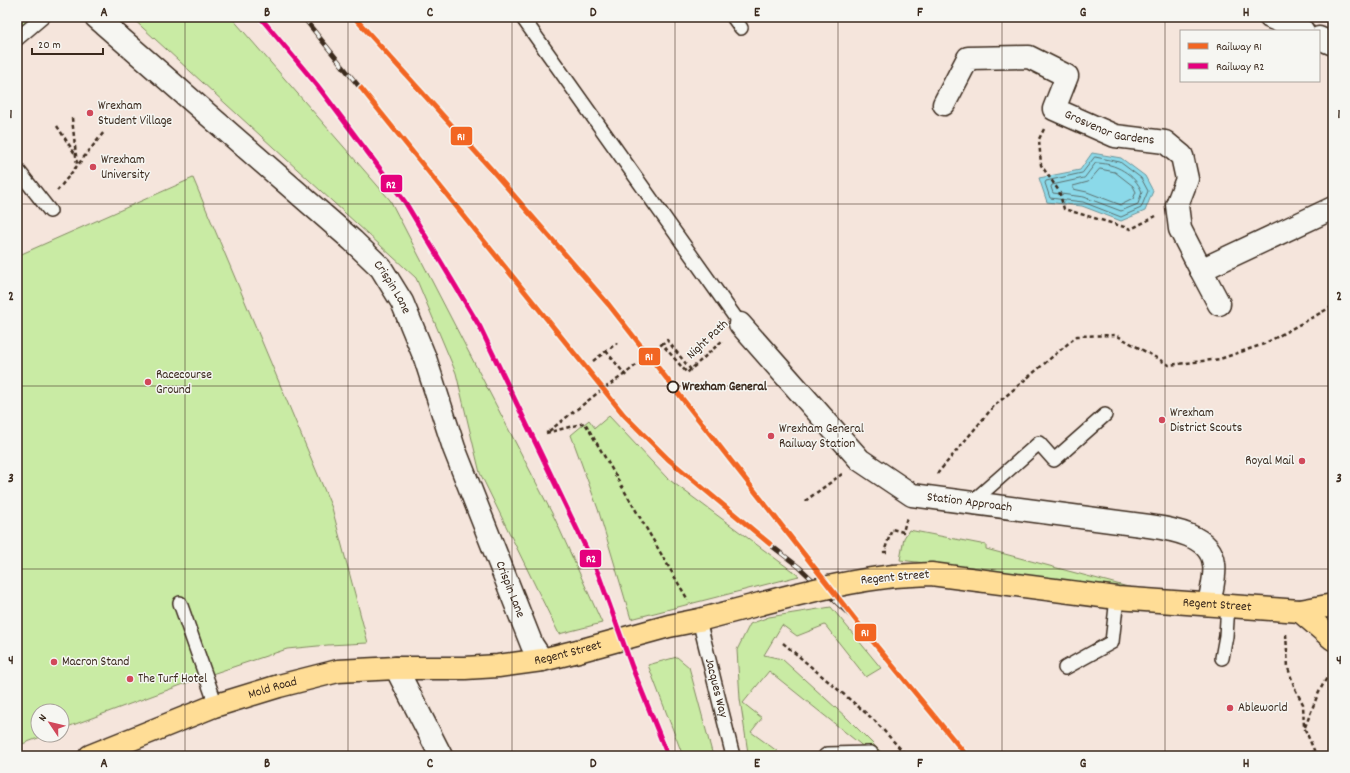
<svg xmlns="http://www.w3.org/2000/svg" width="1350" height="773" font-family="Dekko,sans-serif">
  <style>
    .green { fill: #c9eba4; stroke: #828a61 }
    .water { fill: #8bd9e9; stroke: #6b9398 }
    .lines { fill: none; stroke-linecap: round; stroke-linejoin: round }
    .shore { stroke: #5b706f; stroke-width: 1 }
    .lane-casing { stroke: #3b2a1e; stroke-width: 16 }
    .street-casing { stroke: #3b2a1e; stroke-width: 25 }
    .primary-casing { stroke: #3b2a1e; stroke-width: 25 }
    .path { stroke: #3b2a1e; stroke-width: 2.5; stroke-dasharray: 4 3; stroke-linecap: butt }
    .lane { stroke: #f6f6f2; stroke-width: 13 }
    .street { stroke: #f6f6f2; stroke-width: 22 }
    .primary { stroke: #ffdd96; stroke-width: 22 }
    .rail-casing { stroke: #3b2a1e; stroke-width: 4.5 }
    .rail { stroke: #f6f6f2; stroke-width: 3; stroke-dasharray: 9; stroke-linecap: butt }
    .primary-bridge-casing { stroke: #3b2a1e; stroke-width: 25; stroke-linecap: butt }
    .path-bridge { stroke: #3b2a1e; stroke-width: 2.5; stroke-dasharray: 4 3; stroke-linecap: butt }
    .primary-bridge { stroke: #ffdd96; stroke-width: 22 }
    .rail-1-casing { stroke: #f6f6f2; stroke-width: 8 }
    .rail-2-casing { stroke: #f6f6f2; stroke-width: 8 }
    .rail-1 { stroke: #f26522; stroke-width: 5 }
    .rail-2 { stroke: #e5007d; stroke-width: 5 }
    .grid { fill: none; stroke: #3b2a1e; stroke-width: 1; stroke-opacity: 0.55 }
    .poi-dot { fill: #d1495b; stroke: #f6f6f2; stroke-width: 1.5 }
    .stop-dot { fill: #f6f6f2; stroke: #3b2a1e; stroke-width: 2 }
    .labels { text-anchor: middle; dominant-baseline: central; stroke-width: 3; stroke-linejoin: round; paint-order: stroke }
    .poi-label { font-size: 13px; fill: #3b2a1e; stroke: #f6f6f2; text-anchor: start }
    .street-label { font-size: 13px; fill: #3b2a1e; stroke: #f6f6f2 }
    .stop-label { font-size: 13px; font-weight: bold; fill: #3b2a1e; stroke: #f6f6f2; text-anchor: start }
    .line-badge { stroke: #f6f6f2; stroke-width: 1.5 }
    .badge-label { font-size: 11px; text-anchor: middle; font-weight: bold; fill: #fff }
    .neatline { fill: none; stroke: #3b2a1e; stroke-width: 1.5 }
    .grid-label { font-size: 13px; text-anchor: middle; font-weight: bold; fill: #3b2a1e }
  </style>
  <rect width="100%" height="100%" fill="#f5e5dc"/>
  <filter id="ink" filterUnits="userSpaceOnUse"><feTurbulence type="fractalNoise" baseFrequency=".025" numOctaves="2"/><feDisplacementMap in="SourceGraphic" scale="8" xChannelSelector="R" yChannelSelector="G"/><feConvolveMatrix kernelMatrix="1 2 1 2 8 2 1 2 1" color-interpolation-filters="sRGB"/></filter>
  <g filter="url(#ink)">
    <!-- green -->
    <path class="green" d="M17,17h19l-19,16z
      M131,17h100l159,183 165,319 47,104 -43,11 -79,-161 -24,-100 -40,-95z
      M193,178l139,330 36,135 -40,2 -41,4 -84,28 -141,52v-18h-24v24h8l-29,11v-490z
      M609,416l58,62 132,98 -168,43 -33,-110 -27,-74 18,-15 6,8z
      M909,530l77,15v4l146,39 -232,-28 4,-22z
      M831,607l50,61 -15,9 -41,-52 -28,11 -15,-11 -18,30 18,4 65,59 38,38h-10l-106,-85 -26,32 19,15 -11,14 26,19 -4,5h-21l-4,-3 -8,-54 -3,-49 13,-26 19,-7z
      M677,657l12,10 24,89h-30l-35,-91z"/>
    <!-- water -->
    <path class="water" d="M1092,153l29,5 24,18 8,15 -8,20 -24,10 -39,-15 -35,-4 -8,-24 41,-8z"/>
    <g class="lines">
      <!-- shore -->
      <path class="shore" d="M1095,157l25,5 21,16 7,13 -7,17 -20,9 -38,-15 -33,-4 -5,-15 1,-2 36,-8z
        M1096,163c19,0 39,11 46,29l-4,12 -17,7 -37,-14 -31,-4 -2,-6 1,-2 32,-7z
        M1100,169l15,3 18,14 3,6 -3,7 -12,6 -34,-13 -14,-3v-3l15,-4z"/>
      <defs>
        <g id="lane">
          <path d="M522,17l218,307"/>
          <path d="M733,17l8,11"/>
          <path d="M17,39l26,-22"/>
          <path d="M17,169l33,42"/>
          <path d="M971,503l68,-60 15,17 51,-45"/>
          <path d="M180,603l36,102"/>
          <path id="s1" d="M699,620l34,136"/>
          <path d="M1222,658l4,-22 2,-31"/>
          <path d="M1065,668l47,-26 5,-44"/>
          <path d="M825,756l3,-2 43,-1"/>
        </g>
        <g id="street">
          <path id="s2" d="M96,17l257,224 28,27 21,34 23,56 29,90 78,197 10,15"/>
          <path d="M1270,17l33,14"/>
          <path d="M1319,38l14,6"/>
          <path id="s3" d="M944,104l24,-46 61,-1 38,19 -13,33 61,27 50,6 17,14 5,23 -10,26 3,24 21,41 132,-62"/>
          <path d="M1201,270l18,34"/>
          <path id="s4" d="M740,324l120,136 52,35 237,31c22,3 62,9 65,38 2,11 -3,28 -5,40"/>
          <path d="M396,668l45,88"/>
        </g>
        <g id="primary">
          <path id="s5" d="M894,576l37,-2 186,24 183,13 33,-6"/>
          <path d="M1300,611l33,28"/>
          <path id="s6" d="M90,756l124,-50 65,-20 59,-15 58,-3h69l33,-2 44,-6 40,-10 87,-24 30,-6 61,-16"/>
        </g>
      </defs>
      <!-- lane casing -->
      <use href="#lane" class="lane-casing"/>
      <!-- street casing -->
      <use href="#street" class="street-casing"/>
      <!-- primary casing -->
      <use href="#primary" class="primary-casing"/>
      <!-- path -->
      <path class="path" d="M72,118l5,47
        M57,126l18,28
        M1044,129l-5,10 2,26 18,26 5,18 67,20 25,-13
        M57,191l47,-59
        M606,351l21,26
        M593,361l24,-18
        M691,370l-24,-30 -5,4 25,29c12,-11 24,-22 36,-33
        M549,431l50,-39
        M546,433l39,-10 103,177
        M937,474l57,-68 83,-70 39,-1 53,30 51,-6 44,-15 69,-38
        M805,501l37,-27
        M887,552h-3l8,-23 11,3 4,-15
        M1286,634l2,34 7,21 8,15 1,23 10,23v6
        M783,643l91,77 33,36
        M1305,727c8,-19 14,-41 28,-57"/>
      <!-- lane -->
      <use href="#lane" class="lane"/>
      <!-- street -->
      <use href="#street" class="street"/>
      <!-- primary -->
      <use href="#primary" class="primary"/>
      <defs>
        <path id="rail" d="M303,17l321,398 44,44 87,74 44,34 59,56"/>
      </defs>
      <!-- rail casing -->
      <use href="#rail" class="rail-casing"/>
      <!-- rail -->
      <use href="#rail" class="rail"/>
      <defs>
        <path id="primary-bridge" d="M760,604c44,-12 88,-23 134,-28"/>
      </defs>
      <!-- primary-bridge casing -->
      <use href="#primary-bridge" class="primary-bridge-casing"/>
      <!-- path-bridge -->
      <path class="path-bridge" d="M599,392l26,-18 37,-30"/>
      <!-- primary-bridge -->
      <use href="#primary-bridge" class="primary-bridge"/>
      <defs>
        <path id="rail-1" d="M354,17l137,152 118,136 256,327 102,124
          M361,88l263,327 44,44 102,85"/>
        <path id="rail-2" d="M260,17l57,68 88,117 75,125 118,246 34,94 36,89"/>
      </defs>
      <!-- rail-1 casing -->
      <use href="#rail-1" class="rail-1-casing"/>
      <!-- rail-2 casing -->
      <use href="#rail-2" class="rail-2-casing"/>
      <!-- rail-1 -->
      <use href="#rail-1" class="rail-1"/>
      <!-- rail-2 -->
      <use href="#rail-2" class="rail-2"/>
    </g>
  </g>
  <!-- grid -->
  <path class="grid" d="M185,17v739M348,17v739M512,17v739M675,17v739M838,17v739M1002,17v739M1165,17v739M17,204h1316M17,386h1316M17,569h1316"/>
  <!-- markers -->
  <g class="poi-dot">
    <circle cx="90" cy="113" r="4"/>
    <circle cx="93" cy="167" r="4"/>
    <circle cx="148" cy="382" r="4"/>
    <circle cx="1162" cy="420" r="4"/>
    <circle cx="771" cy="436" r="4"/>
    <circle cx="1302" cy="461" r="4"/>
    <circle cx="54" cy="662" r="4"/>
    <circle cx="130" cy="679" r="4"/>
    <circle cx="1230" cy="708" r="4"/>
  </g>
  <circle class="stop-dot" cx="673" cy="387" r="5.5"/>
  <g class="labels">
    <!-- poi labels -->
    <g class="poi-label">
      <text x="98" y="106">Wrexham<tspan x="98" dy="15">Student Village</tspan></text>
      <text x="101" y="160">Wrexham<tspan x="101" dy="15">University</tspan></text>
      <text x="156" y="375">Racecourse<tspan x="156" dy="15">Ground</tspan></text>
      <text x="1170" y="413">Wrexham<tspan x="1170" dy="15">District Scouts</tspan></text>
      <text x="779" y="429">Wrexham General<tspan x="779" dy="15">Railway Station</tspan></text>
      <text x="1294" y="461" text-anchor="end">Royal Mail</text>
      <text x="62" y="662">Macron Stand</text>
      <text x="138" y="679">The Turf Hotel</text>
      <text x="1238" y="708">Ableworld</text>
    </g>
    <!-- street labels -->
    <g class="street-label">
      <text stroke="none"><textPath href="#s3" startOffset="250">Grosvenor Gardens</textPath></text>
      <text stroke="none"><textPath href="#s2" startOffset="402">Crispin Lane</textPath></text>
      <text transform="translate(708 340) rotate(-43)">Night Path</text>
      <text stroke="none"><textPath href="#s4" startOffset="302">Station Approach</textPath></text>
      <text transform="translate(895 578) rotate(-5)">Regent Street</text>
      <text stroke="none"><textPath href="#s2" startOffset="727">Crispin Lane</textPath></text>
      <text stroke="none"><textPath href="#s5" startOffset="325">Regent Street</textPath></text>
      <text stroke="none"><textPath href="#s6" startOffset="494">Regent Street</textPath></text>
      <text stroke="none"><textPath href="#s6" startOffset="195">Mold Road</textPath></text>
      <text stroke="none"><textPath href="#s1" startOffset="70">Jacques Way</textPath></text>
    </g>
    <!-- stop labels -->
    <g class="stop-label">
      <text x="682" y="387">Wrexham General</text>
    </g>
  </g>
  <g class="line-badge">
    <rect x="450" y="126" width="23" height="20" rx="4" fill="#f26522"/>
    <rect x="380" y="174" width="23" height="19" rx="4" fill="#e5007d"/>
    <rect x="638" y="347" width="23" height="19" rx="4" fill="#f26522"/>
    <rect x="579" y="549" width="23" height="19" rx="4" fill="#e5007d"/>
    <rect x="854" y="623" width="23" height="19" rx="4" fill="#f26522"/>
  </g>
  <g class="badge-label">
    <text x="461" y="140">R1</text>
    <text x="391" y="188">R2</text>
    <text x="649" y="360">R1</text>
    <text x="591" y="562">R2</text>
    <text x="865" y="636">R1</text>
  </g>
  <!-- margin -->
  <rect width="1350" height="773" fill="none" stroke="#f6f6f2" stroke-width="44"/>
  <!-- legend -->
  <rect x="1180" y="30" width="140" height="52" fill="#f6f6f2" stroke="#aba49d"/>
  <rect x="1188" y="43" width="20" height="6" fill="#f26522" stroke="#aba49d"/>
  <text x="1216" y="50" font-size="12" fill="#3b2a1e">Railway R1</text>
  <rect x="1188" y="63" width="20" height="6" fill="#e5007d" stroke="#aba49d"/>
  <text x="1216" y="70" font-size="12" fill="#3b2a1e">Railway R2</text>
  <!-- north arrow -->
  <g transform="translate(50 723) rotate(305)"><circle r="19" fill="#f6f6f2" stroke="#aba49d"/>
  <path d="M0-3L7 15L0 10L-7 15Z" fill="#d1495b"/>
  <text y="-6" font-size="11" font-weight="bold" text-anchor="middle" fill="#3b2a1e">N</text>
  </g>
  <!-- scale -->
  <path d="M32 48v6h71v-6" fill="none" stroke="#3b2a1e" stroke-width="2"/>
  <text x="38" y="48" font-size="12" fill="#3b2a1e" stroke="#f6f6f2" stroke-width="3" paint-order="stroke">20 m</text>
  <rect x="22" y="22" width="1306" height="729" class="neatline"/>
  <g class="grid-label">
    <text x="104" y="16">A</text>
    <text x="267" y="16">B</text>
    <text x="430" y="16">C</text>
    <text x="593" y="16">D</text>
    <text x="757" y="16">E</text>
    <text x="920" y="16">F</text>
    <text x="1083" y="16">G</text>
    <text x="1246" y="16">H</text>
    <text x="11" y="118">1</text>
    <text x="1339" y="118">1</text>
    <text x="11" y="300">2</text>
    <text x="1339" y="300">2</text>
    <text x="11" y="482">3</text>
    <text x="1339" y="482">3</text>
    <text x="11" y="664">4</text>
    <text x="1339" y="664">4</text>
    <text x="104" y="767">A</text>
    <text x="267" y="767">B</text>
    <text x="430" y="767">C</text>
    <text x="593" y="767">D</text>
    <text x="757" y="767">E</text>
    <text x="920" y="767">F</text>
    <text x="1083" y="767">G</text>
    <text x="1246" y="767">H</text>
  </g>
</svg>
